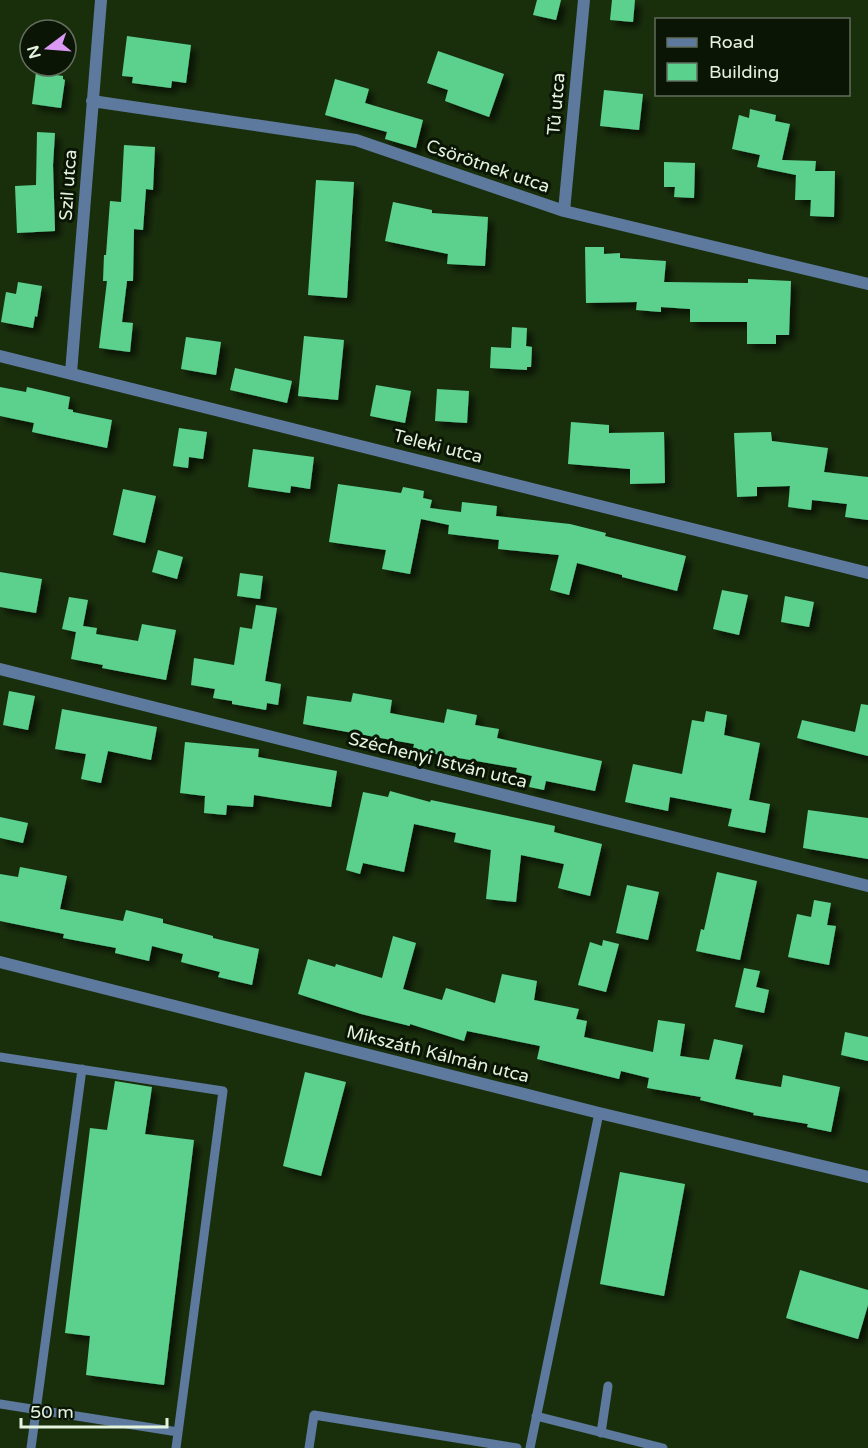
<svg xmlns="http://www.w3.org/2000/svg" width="868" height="1448" font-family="'Varela Round',sans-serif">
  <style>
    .building { fill: #5bd18e; filter: url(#shadow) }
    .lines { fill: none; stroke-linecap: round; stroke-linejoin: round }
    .service { stroke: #5d799d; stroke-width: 9 }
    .minor { stroke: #5d799d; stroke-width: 12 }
    .labels { text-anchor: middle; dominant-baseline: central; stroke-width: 6; stroke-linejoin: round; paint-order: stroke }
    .street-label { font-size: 18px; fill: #e4f3de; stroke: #0b1506 }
  </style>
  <defs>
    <filter id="shadow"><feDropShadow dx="5.5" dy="5.5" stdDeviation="3" flood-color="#0009"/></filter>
  </defs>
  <rect width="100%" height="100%" fill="#192f0c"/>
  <!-- building -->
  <path class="building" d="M537,0h24l-5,20 -23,-5z
    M612,0h23l-2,22 -23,-2z
    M127,36l64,9 -5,38 -14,-2 -1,7 -39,-5 1,-6 -11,-1z
    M438,51l66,23 -15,43 -44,-16 3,-11 -21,-7z
    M36,72l27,4v3l2,1 -4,28 -29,-4z
    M335,79l34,10 -4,14 58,17 -7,28 -31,-9 2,-7 -62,-17z
    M604,90l39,4 -4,36 -39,-4z
    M750,109l26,6 -1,6 15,3 -8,36 34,1 -1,10h20l-1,46 -24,-1 1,-16h-16l1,-25 -39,-8 3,-12 -28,-6 7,-34 10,3z
    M37,132l18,1 -2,32 2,66 -38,2 -2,-47 21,-1z
    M124,145l31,2 -2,43 -7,-1 -3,41 -9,-1 -1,52h-6l-5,41 11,1 -3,29 -31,-4 8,-67h-4l1,-26h2l4,-54 11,1z
    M664,162l31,1 -1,35 -20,-1 1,-10h-11z
    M316,180l38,2 -7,116 -39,-3z
    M393,202l39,8v3l56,4 -3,49 -38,-2 1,-10 -63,-13z
    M585,247h19v7l16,-1v5l46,3 -2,21 84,1v-4l43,2 -2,54h-13v9h-29v-22h-57v-13l-29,-2v5l-25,-2 1,-8 -51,1z
    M18,282l24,4 -5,31 -2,-1 -2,12 -32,-6 5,-30 10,2z
    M512,327l15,1 -1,18 6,1 -1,20h-4v3l-37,-2 1,-21 20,1z
    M304,336l40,4 -6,60 -40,-4z
    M186,337l35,5 -5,33 -35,-6z
    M235,368l57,13 -5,22 -57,-13z
    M376,385l35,6 -6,32 -35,-7z
    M0,387l26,5 1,-5 43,10 -2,12 5,1v2l39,8 -5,28 -75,-16 2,-9 -34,-7z
    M437,389l32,2 -2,32 -32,-2z
    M571,422l38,3v8l55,-1 1,51 -35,1v-15l-62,-5z
    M179,428l28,4 -4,27 -14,-2 -1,11 -15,-2z
    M771,432l1,9 56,7 -4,24 44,5v43l-23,-3 2,-13 -35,-4 -1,10 -23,-3 2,-21 -33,1v9l-20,1 -3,-64z
    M253,449l61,8 -4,32 -19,-3 -1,7 -42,-6z
    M338,484l63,9 2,-6 21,4 -1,7 9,2 -2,8 31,4 1,-10 35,4 -1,10 74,8 36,9 -1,3 81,20 -9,35 -55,-14v-2l-45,-12 -8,32 -19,-5 9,-35 -61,-6 1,-9 -51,-6 1,-9 -28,-6 -11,55 -28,-5 4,-19 -57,-8z
    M123,489l33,7 -11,47 -32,-8z
    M158,550l25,7 -6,22 -25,-7z
    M0,572l42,7 -6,34 -36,-6z
    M240,573l23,3 -3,23 -23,-3z
    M722,590l26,5 -9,40 -26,-6z
    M785,596l29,6 -5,25 -28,-5z
    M69,597l19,3 -5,26 14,2 -1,6 42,7 4,-17 34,6 -10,50 -64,-12 1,-3 -32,-6 5,-27 -14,-3z
    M256,605l21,3 -12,73 16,3 -3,21 -11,-2 -1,7 -34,-6v-3l-19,-3 2,-9 -24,-4 3,-27 40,7 6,-38 12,2z
    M9,691l26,5 -7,34 -25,-5z
    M353,693l39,7 -2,13 54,10 3,-14 30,6 -2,10 24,4 -2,9 105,23 -7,30 -49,-10 -2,9 -15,-3 3,-11 -16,-4 1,-4 -104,-18 1,-6 -111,-20 4,-28 44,6z
    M861,704l7,1v51l-71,-18 5,-18 53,12z
    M62,709l95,18 -6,33 -43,-9 -7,32 -20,-4 5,-25 -31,-5z
    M706,711l21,4 -3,20 36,8 -11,57 21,4 -5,29 -37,-7 4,-17 -62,-12 -2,14 -43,-9 8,-38 49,10 10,-54 12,2z
    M185,742l74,7 -1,8 79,14 -6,36 -77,-12 -1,12 -26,-2 -1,10 -22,-2 1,-17 -25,-3z
    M390,791l40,11 1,-2 124,26 -1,6 48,12 -12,52 -32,-8 6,-24 -43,-9 -5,47 -30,-3 5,-49 -37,-8 2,-9 -42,-9 -10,48 -41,-9 -3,11 -14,-4 17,-78 25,5z
    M808,810l60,8v41l-65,-11z
    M0,817l28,6 -5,20 -23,-5z
    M20,867l47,9 -7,33 63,12 3,-11 37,9v4l50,13v2l46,11 -7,36 -34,-8 2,-5 -39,-10 2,-8 -31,-8 -3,15 -34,-8 1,-5 -53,-10 1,-4 -64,-13v-47l18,3z
    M717,872l40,9 -17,79 -44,-9 5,-22 3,1z
    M627,885l32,7 -11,48 -32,-7z
    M814,900l17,3 -4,22 9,1 -7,39 -41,-8 9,-43 14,3z
    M393,936l23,7 -13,46 39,11 4,-12 49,15 7,-29 35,7 -3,19 45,9 -3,10 11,2 -3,16 69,15 5,-32 27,4 -5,32 29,4 5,-21 29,6 -8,34 46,8 2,-12 57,12 -9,45 -24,-5 1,-3 -55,-9 1,-2 -54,-13 1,-3 -54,-9 2,-10 -28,-7 -2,8 -82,-20 3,-13 -73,-15 -3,10 -54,-17v2l-49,-12 -63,-20 10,-35 27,8 1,-3 46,14z
    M603,940l16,4 -13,48 -28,-7 12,-43 12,4z
    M744,968l16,3 -4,16 13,3 -5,23 -29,-6z
    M845,1032l23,5v24l-27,-6z
    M305,1072l41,10 -25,94 -38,-10z
    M115,1081l37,6 -7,47 49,6 -30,245 -78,-10 4,-39 -25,-3 25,-205 17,2z
    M620,1172l65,12 -21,112 -64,-12z
    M800,1270l68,20v15l-10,34 -72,-21z"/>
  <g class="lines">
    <!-- service -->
    <path class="service" d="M0,1057l223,34 -47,357
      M0,1404l178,28
      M536,1416l127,32
      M601,1433l7,-47
      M31,1448l51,-379
      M309,1448l5,-33 203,33
      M530,1448l69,-335"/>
    <!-- minor -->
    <path class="minor" d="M92,101l264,39 208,71 304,73
      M564,211l20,-211
      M0,356l868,217
      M71,373l30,-373
      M0,669l868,217
      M0,962l599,151 269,64"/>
  </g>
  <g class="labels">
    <!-- street labels -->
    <g class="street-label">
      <text transform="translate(556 104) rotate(-85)">Tű utca</text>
      <text transform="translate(488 166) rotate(19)">Csörötnek utca</text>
      <text transform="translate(68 185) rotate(-86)">Szil utca</text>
      <text transform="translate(438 446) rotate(14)">Teleki utca</text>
      <text transform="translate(438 760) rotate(14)">Széchenyi István utca</text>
      <text transform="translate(438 1054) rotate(14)">Mikszáth Kálmán utca</text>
    </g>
  </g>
  <!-- legend -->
  <rect x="655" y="18" width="195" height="78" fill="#0b1506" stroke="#626e5c" stroke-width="1.5"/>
  <rect x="667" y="38" width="30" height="9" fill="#5d799d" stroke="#626e5c" stroke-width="1.5"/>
  <text x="709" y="48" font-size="18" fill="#e4f3de">Road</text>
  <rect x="667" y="63" width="30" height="18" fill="#5bd18e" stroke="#626e5c" stroke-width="1.5"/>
  <text x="709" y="78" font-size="18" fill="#e4f3de">Building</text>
  <!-- north arrow -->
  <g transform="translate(48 48) rotate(254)"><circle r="28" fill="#0b1506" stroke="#626e5c" stroke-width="1.5"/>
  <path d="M0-4.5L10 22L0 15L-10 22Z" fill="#db99f6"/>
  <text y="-9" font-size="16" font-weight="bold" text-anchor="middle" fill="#e4f3de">N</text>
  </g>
  <!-- scale -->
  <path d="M21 1418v9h146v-9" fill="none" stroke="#e4f3de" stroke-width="3"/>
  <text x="30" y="1418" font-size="18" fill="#e4f3de" stroke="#0b1506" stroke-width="4.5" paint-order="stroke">50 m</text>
</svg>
